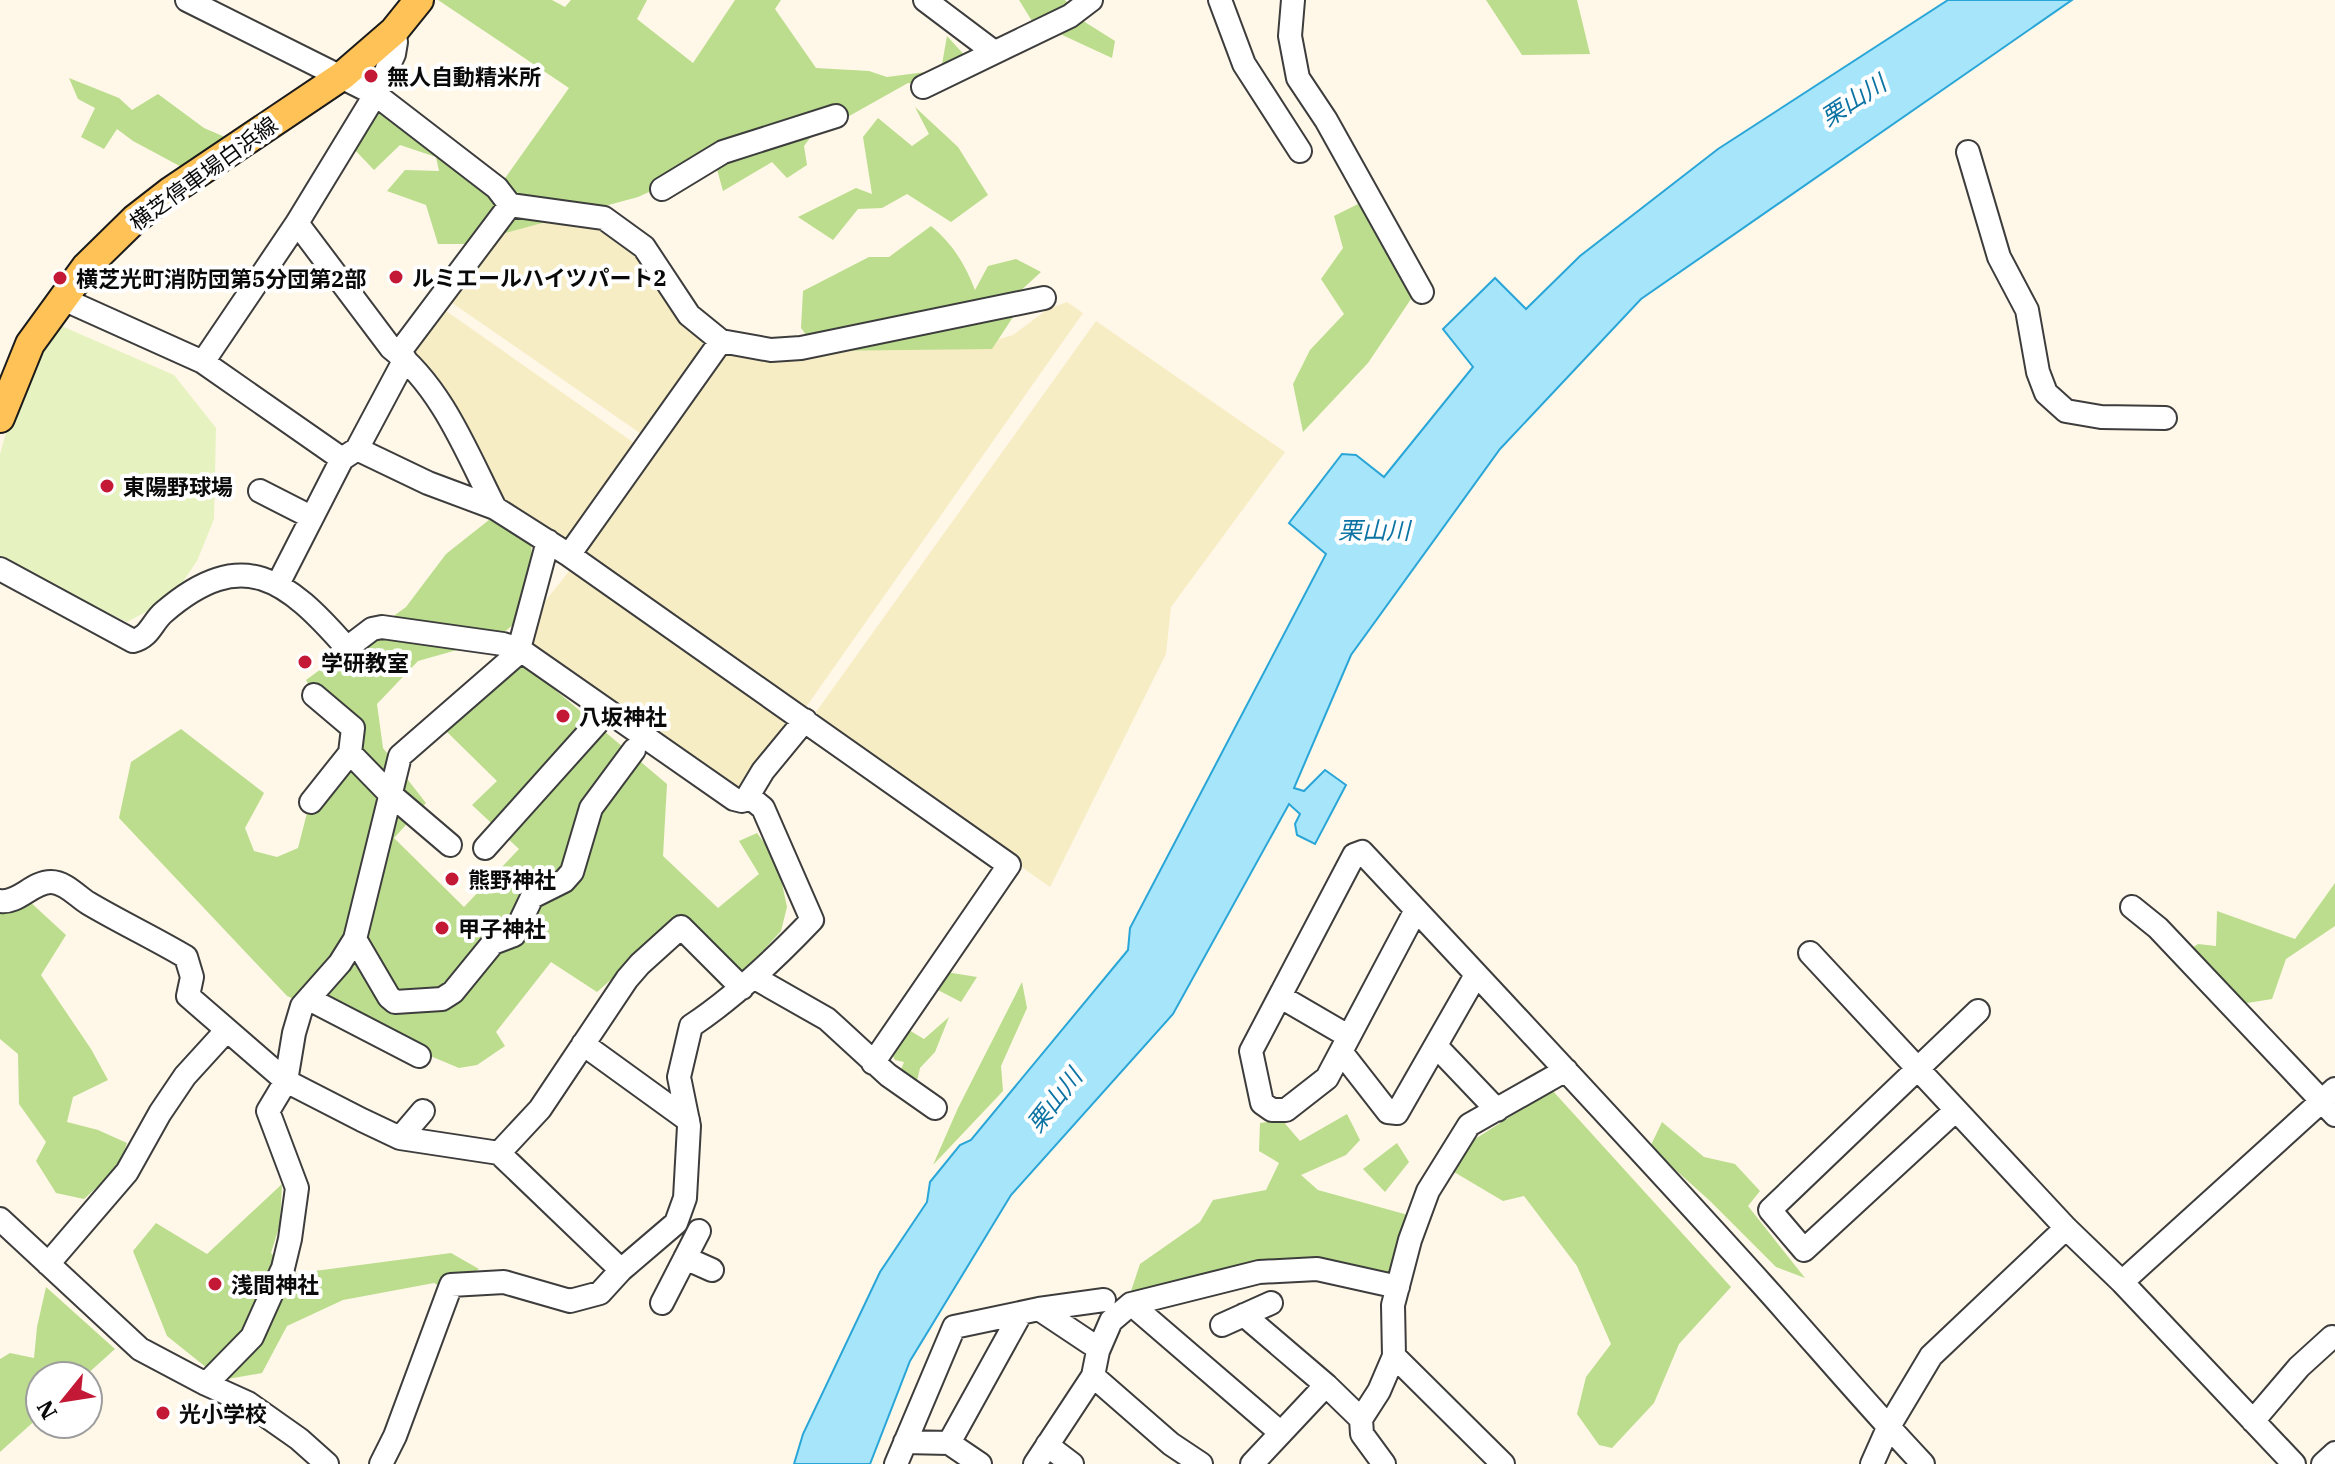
<svg xmlns="http://www.w3.org/2000/svg" width="2335" height="1464" font-family="'IBM Plex Serif','Noto Sans JP',serif">
  <style>
    .farmland { fill: #f7edc5 }
    .forest { fill: #bbdd8d }
    .pitch { fill: #e7f2c1 }
    .water { fill: #a7e5fb; stroke: #29a6d7; stroke-width: 2 }
    .lines { fill: none; stroke-linecap: round; stroke-linejoin: round }
    .minor-casing { stroke: #3d3d3d; stroke-width: 26 }
    .major-casing { stroke: #1b1b1b; stroke-width: 32 }
    .minor { stroke: #fff; stroke-width: 22 }
    .major { stroke: #ffc257; stroke-width: 28 }
    .poi-dot { fill: #c31936; stroke: #fff; stroke-width: 3 }
    .labels { text-anchor: middle; dominant-baseline: central; stroke-width: 8; stroke-linejoin: round; paint-order: stroke }
    .poi-label { font-size: 22px; font-weight: bold; fill: #0a0a0a; stroke: #fff; text-anchor: start }
    .street-label { font-size: 22px; fill: #0a0a0a; stroke: #fff }
    .water-label { font-size: 24px; font-style: italic; fill: #0c73a3; stroke: #fff }
  </style>
  <rect width="100%" height="100%" fill="#fff7e7"/>
  <!-- farmland -->
  <path class="farmland" d="M510,213l94,10 31,24 77,95 -65,96 -199,-138z
    M1067,302l16,11 -279,397 -224,-157 145,-204 158,-5h98l32,-9 35,-26z
    M439,306l198,139 -71,95 -61,-35 -96,-152z
    M1096,321l189,131 -114,155 -5,47 -116,233 -239,-168z
    M574,565l221,155 -55,74 -214,-146 9,-34z"/>
  <!-- forest -->
  <path class="forest" d="M438,0h114l13,7 6,-7h76l-10,19 56,44 42,-63h46l-6,9 41,59 53,3 18,6 54,-7 6,-34 31,34 -33,17 -37,-4 -98,55 -6,8 3,19 -20,13 -15,-16 -49,29 -8,-29 -77,35 -173,47h-27l-12,-39 -39,-14 18,-21 34,1 -3,-14 -36,-12 -26,25 -20,-21 27,-45 122,77 66,-93z
    M1019,0h46l15,19 35,22 -3,17 -80,-37z
    M1486,0h91l13,54 -68,1z
    M69,78l50,20 13,12 26,-16 46,34 30,13 -45,30 -56,-30 -16,-12 -13,20 -23,-12 14,-29 -17,-9z
    M915,107l43,40 30,48 -37,27 -44,-28 -25,14 -24,1 -25,31 -35,-23 58,-29 16,6 -9,-57 15,-19 34,28 17,-12z
    M1358,204l37,57 16,38 -43,64 -65,69 -10,-48 17,-34 34,-36 -23,-35 22,-31 -9,-32z
    M931,226c21,17 34,38 44,64l13,-24 28,-7 25,13 -24,22 4,11 -29,44 -174,2 -17,-23 2,-37 66,-34h20z
    M494,516l37,25 2,37 -18,45 -19,16 -78,22 -41,43 6,44 43,55 -32,35 70,69 55,-58 -47,-44 25,-24 -51,-50 76,-69 145,122 -4,72 55,52 41,-34 -20,-33 18,-8 20,27 10,47 -6,24 -55,60 -59,-61 -70,62 -46,-30 -55,70 9,14 -28,19 -18,3 -172,-72 -168,-178 12,-56 50,-33 83,64 -19,35 9,23 23,6 21,-9 9,-35 51,-48 -52,-85 100,-73 40,-53z
    M2335,883v43l-49,33 -14,40 -31,5 -39,-11 -17,-40 13,-9 18,2 1,-35 78,28z
    M28,900l38,35 -25,40 50,74 17,31 -35,17 -6,25 31,8 29,13 -9,25 -34,31 -28,-6 -20,-32 10,-19 -27,-38 -1,-50 -18,-15v-129z
    M946,972l31,5 -16,25 -27,-14z
    M1022,982l5,26 -26,58 2,25 -70,74 25,-57z
    M949,1017l-14,35 -15,16 -3,13 13,13 -30,-22 4,-10 -9,-2 -10,-19 17,-15 22,13z
    M1552,1090l179,197 -52,57 -25,59 -42,45 -13,-3 -22,-31 9,-37 25,-33 -34,-78 -53,-70 -21,5 -49,-29 18,-31z
    M1347,1114l13,26 -14,15 -45,20 17,15 90,25 -18,62 -78,-14 -182,31 10,-30 60,-42 13,-22 53,-10 13,-27 -20,-12 1,-28 22,-3 18,21z
    M1662,1122l42,35 31,7 25,27 -12,15 57,72 -29,-11 -67,-67 -59,-53z
    M1397,1143l12,19 -24,30 -22,-23z
    M282,1184l-2,40 -9,29 21,21 159,-21 28,16 -30,22 -15,-8 -91,17 -56,26 -25,47 -40,7 -55,-44 -34,-85 23,-28 51,31z
    M46,1287l69,62 -30,27h-45v40l-40,36v-93l10,-6 24,5 3,-31z"/>
  <!-- pitch -->
  <path class="pitch" d="M57,324l117,51 42,53 -2,91 -17,42 -25,37 -45,24 -127,-62v-106l8,-29z"/>
  <!-- water -->
  <path class="water" d="M1948,0h124l-431,299 -141,150 -149,206 -57,133 10,3 21,-21 21,15 -31,59 -18,-9 -2,-11 5,-10 -11,-10 -116,210 -162,181 -101,166 -40,103h-76l9,-30 77,-162 47,-70 3,-20 30,-37 11,-5 157,-190 2,-22 196,-374 -37,-31 53,-69 14,1 28,22 89,-110 -30,-38 52,-51 31,31 54,-53 138,-107z"/>
  <g class="lines">
    <defs>
      <path id="minor" d="M187,0l188,94 122,94 13,17
        M925,0l69,52
        M1220,0l24,64 56,87
        M1293,0l-3,36 8,42 28,42 96,172
        M923,87l147,-71 21,-16
        M1968,152l31,105 28,53 11,62 8,21 20,18 35,6 64,1
        M662,189l61,-37 113,-36
        M297,223l94,125c51,39 76,105 104,160
        M63,299l140,63 139,97 15,-10 48,-90
        M398,354l112,-149 94,13 40,29 45,68 32,26 50,9 30,-2 243,-50
        M203,362l94,-139 78,-128 19,-41 2,-12 -2,-11
        M357,449l71,34 67,25 74,47 440,310 -136,198
        M260,491l51,26
        M548,541l-29,108 215,150 8,2 6,-5
        M569,555l152,-214
        M0,569l133,72c17,-4 19,-19 31,-29 79,-68 123,-32 182,35
        M278,584l64,-125
        M350,753l39,40 61,52
        M311,802l39,-49 3,-25 -39,-33
        M485,848l122,-136
        M0,901c18,3 32,-19 51,-19 14,0 26,14 37,21 32,19 66,35 98,54l6,20 -4,19 98,85 76,39 38,18 99,15 122,117
        M2132,907l26,21 177,187
        M1416,910l-89,168 -41,32h-14l-10,-7 -11,-52 103,-196 8,-3c134,143 268,286 399,431 54,60 106,122 162,181
        M355,939l34,58 6,5 47,-3 11,-7 40,-49 21,-8 18,-38 32,-16 8,-9 19,-64 43,-58
        M1810,953l256,275 56,54 172,182
        M755,978l72,41 61,56 47,33
        M1281,997l67,39
        M309,999l110,57
        M583,1044l105,76
        M1436,1046l61,64
        M1342,1053l46,59 9,1 79,-138
        M1956,1110l-152,140 -34,-40 208,-199
        M400,1138l23,-27
        M499,1153l41,-44 87,-130 13,-15 41,-37 61,61
        M0,1219l140,130 66,35 42,19 51,36 28,25
        M685,1258l27,12
        M48,1264l79,-92 33,-59 25,-37 41,-45
        M2122,1282l213,-193
        M662,1303l37,-72
        M1131,1304l150,129
        M1039,1309l51,34
        M1244,1315l82,70
        M1222,1325l49,-22
        M1394,1356l109,108
        M1093,1376l78,68 30,20
        M206,1384l46,-47 31,-69 7,-29 7,-51 -29,-77 18,-30 8,-48 8,-27 38,-43 15,-24 45,-183 116,-101 3,-6 -16,-5 -121,-17 -10,2 -25,19
        M2253,1421l46,-54 33,-30
        M905,1442l44,1 31,21
        M949,1443l72,-130
        M1047,1445l25,19
        M381,1464l14,-28 56,-151 53,-3 66,19 30,-8 21,-23 55,-47 9,-25 4,-72 -10,-49 12,-51c45,-30 83,-66 121,-106l-49,-112 -15,-12 15,-25 42,-51
        M896,1464l58,-137 85,-18 65,-9
        M1035,1464l58,-88 5,-25 13,-30 20,-17 128,-32 58,-3 81,18
        M1252,1464l74,-79 35,34
        M1384,1464l-22,-30 -1,-15 18,-28 15,-35 -1,-51 17,-65 18,-49 41,-66 97,-55
        M1872,1464l16,-36 43,-72 135,-128
        M2323,1464l12,-11"/>
      <path id="major" d="M0,418l30,-74 56,-77 49,-48 36,-28 171,-115 52,-45 25,-31"/>
    </defs>
    <!-- minor casing -->
    <use href="#minor" class="minor-casing"/>
    <!-- major casing -->
    <use href="#major" class="major-casing"/>
    <!-- minor -->
    <use href="#minor" class="minor"/>
    <!-- major -->
    <use href="#major" class="major"/>
  </g>
  <!-- markers -->
  <g class="poi-dot">
    <circle cx="371" cy="76" r="8"/>
    <circle cx="396" cy="277" r="8"/>
    <circle cx="60" cy="278" r="8"/>
    <circle cx="107" cy="486" r="8"/>
    <circle cx="305" cy="662" r="8"/>
    <circle cx="563" cy="716" r="8"/>
    <circle cx="452" cy="879" r="8"/>
    <circle cx="442" cy="928" r="8"/>
    <circle cx="215" cy="1284" r="8"/>
    <circle cx="163" cy="1413" r="8"/>
  </g>
  <g class="labels">
    <!-- poi labels -->
    <g class="poi-label">
      <text x="387" y="76">無人自動精米所</text>
      <text x="412" y="277">ルミエールハイツパート2</text>
      <text x="76" y="278">横芝光町消防団第5分団第2部</text>
      <text x="123" y="486">東陽野球場</text>
      <text x="321" y="662">学研教室</text>
      <text x="579" y="716">八坂神社</text>
      <text x="468" y="879">熊野神社</text>
      <text x="458" y="928">甲子神社</text>
      <text x="231" y="1284">浅間神社</text>
      <text x="179" y="1413">光小学校</text>
    </g>
    <!-- street labels -->
    <g class="street-label">
      <text transform="translate(203 173) rotate(-36)">横芝停車場白浜線</text>
    </g>
    <!-- water labels -->
    <g class="water-label">
      <text transform="translate(1853 100) rotate(-33)">栗山川</text>
      <text x="1374" y="530">栗山川</text>
      <text transform="translate(1054 1100) rotate(-52)">栗山川</text>
    </g>
  </g>
  <!-- north arrow -->
  <g transform="translate(64 1400) rotate(240)"><circle r="38" fill="#ffffff" stroke="#9d9d9d" stroke-width="2"/>
  <path d="M0-6L14 30L0 20L-14 30Z" fill="#c31936"/>
  <text y="-12" font-size="22" font-weight="bold" text-anchor="middle" fill="#0a0a0a">N</text>
  </g>
</svg>
